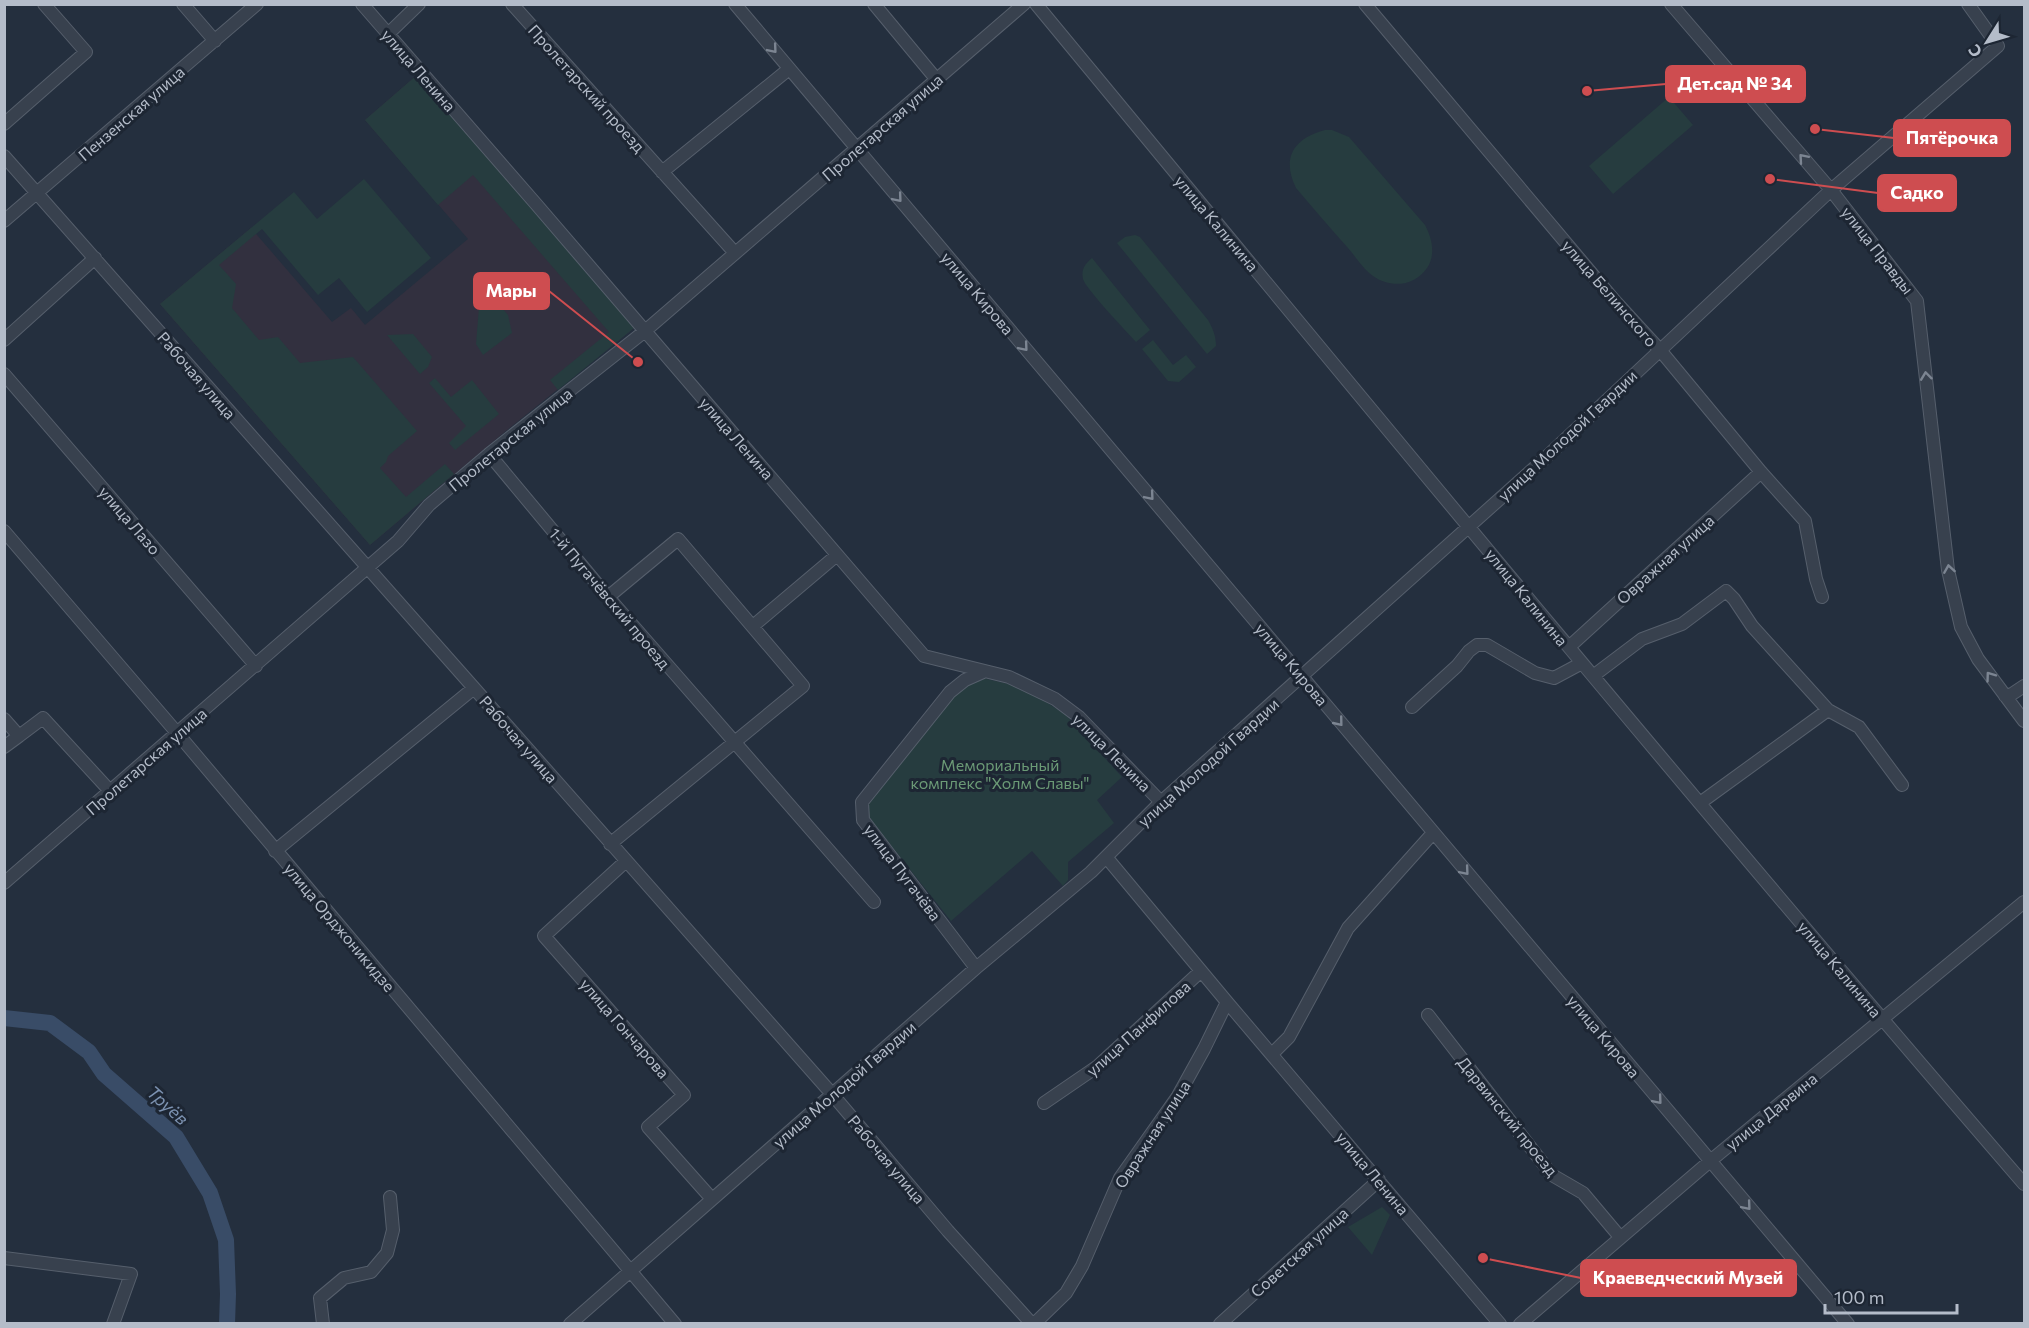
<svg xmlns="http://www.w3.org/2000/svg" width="2029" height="1328" font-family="Commissioner,sans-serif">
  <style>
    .medical { fill: #32303f }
    .green { fill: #263c3f }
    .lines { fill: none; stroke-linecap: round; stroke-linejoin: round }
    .river { stroke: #394c67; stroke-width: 16 }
    .minor-casing { stroke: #565f6c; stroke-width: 14 }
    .minor { stroke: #38414e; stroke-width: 12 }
    .oneway { stroke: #7c8592 }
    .labels { text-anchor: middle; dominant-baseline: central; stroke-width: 6; stroke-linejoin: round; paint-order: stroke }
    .street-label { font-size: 16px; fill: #b4bcc9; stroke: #1d2633 }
    .park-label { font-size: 16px; fill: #6b9a76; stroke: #1d2633 }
    .water-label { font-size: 18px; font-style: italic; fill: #7c92b1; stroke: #1d2633 }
    .leader { fill: none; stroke: #ce4d50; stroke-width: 2 }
    .callout-dot { fill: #ce4d50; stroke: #1d2633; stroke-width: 2 }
    .callout { fill: #ce4d50; stroke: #ce4d50; stroke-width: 2 }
    .callout-label { font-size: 18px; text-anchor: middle; font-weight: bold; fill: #fff }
  </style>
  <rect width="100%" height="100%" fill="#242f3e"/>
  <!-- medical -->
  <path class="medical" d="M417,75l217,253 -133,107 -131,110 -210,-241 91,-76 81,94 19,-14 14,17 103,-86 -103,-119z"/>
  <!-- green -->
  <path class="green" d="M417,75l217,253 -76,62 -8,-10 59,-48 -136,-157 -35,30 -73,-85z
    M1669,97l24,28 -80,69 -24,-28z
    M1325,130h7l17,7 76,88c7,13 11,30 2,43 -13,19 -37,20 -54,8 -10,-7 -17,-19 -25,-28 -18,-20 -35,-40 -52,-60 -15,-30 -2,-50 29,-58z
    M364,179l67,79 -64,54 -28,-34 -21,17 -56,-66 -43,36 17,19 -4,24 27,32 19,-3 22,26 53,-6 64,74 -29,25 -2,6 -6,6 26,29 39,-33 9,10 -84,71 -210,-241 134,-112 23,27z
    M1135,235l5,2 68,83c5,9 8,16 8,26l-9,8 -90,-111 8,-6z
    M1092,258l58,72 -14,12c-9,-10 -51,-54 -53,-63 -2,-10 2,-15 9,-21z
    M481,283l27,32 4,18 -29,22 -7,-11z
    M413,334l19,23 -4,10 -8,7 -33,-39z
    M1153,340l20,25 13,-10 10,12 -17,15 -11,-1 -26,-32z
    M435,378l16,19 21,-17 27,34 -44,36 -6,-7 17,-17 -37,-43z
    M982,678l41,9 43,28 56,62 -25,23 17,23 -46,39v18l-5,6 -31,-35 -81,70 -82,-103 -1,-14 83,-106 17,-14z
    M1382,1207l8,8 -18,40 -24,-28z"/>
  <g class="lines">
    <!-- river -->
    <path class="river" d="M4,1018l46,5 39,29 15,22 72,63 34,56 16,47 2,54 -1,30"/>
    <defs>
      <path id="minor" d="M183,4l32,37
        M362,4l174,200 388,452 85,21 46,22 24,18 82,85
        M512,4l223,249
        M735,4l1113,1320
        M874,4l63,76
        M1036,4c327,396 653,792 988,1180
        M1365,4l249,296 46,50 101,122 44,49 11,58 6,18
        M1671,4l160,186 86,111 31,269 13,57 17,32 46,62
        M388,34l31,-30
        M4,124l82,-72 -42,-48
        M4,156l470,532 358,406 116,137 84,93
        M662,172l127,-103
        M4,221l253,-217
        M4,340l91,-82
        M4,374l252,292
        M489,454l119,143 266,305
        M4,531l174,203 497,590
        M608,597l70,-58 125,147 -193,158
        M753,626l84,-71
        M1569,647l192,-175
        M1593,676l49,-37 40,-15 44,-33 8,8 18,27 76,84 31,17 43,58
        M2005,696l7,-2 12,-8
        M1412,707l45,-41 12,-15 8,-6h10l48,28 19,5 28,-15
        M4,719l15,17 -15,11
        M19,736l24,-18 68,74
        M1700,803l128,-93
        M275,851l199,-163
        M1107,858l120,144 273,322
        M626,861l-82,75 140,159 -36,32 64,72
        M4,883l394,-342 31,-36 60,-51 156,-123 379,-327
        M976,968l-113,-148 -1,-18 88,-110 15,-12 18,-8
        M1428,1015l124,160 31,18 37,44
        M1272,1054l17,-17 59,-109 85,-95
        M1044,1103l54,-37 103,-95
        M4,1258l127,16 -18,50
        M323,1324l-3,-26 24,-20 27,-6 16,-19 6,-23 -3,-33
        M570,1324l406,-356 115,-96 70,-70 380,-340 290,-272 167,-144 -30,-42
        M1034,1324l32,-31 16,-27 38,-88 58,-82 26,-47 23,-47
        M1220,1324l159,-144
        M1520,1324l189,-162 315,-260"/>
    </defs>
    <!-- minor casing -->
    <use href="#minor" class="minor-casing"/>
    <!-- minor -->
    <use href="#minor" class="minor"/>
  </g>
  <!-- one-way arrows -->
  <defs><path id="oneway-chevron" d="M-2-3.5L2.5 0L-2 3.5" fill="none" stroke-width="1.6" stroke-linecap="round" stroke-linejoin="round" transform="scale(1.5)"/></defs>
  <g class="oneway">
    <use href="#oneway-chevron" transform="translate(773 49) rotate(50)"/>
    <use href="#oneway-chevron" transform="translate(1803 158) rotate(-131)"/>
    <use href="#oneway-chevron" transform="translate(898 198) rotate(50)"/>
    <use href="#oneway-chevron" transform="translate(1024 347) rotate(50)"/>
    <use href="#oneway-chevron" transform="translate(1926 376) rotate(-97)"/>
    <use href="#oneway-chevron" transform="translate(1150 496) rotate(50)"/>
    <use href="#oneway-chevron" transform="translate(1949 569) rotate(-99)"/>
    <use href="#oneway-chevron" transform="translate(1990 676) rotate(-126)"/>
    <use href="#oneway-chevron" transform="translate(1339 722) rotate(51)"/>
    <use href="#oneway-chevron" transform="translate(1465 871) rotate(50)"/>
    <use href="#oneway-chevron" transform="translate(1658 1100) rotate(50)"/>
    <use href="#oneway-chevron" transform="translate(1747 1206) rotate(50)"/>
  </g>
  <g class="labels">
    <!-- street labels -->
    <g class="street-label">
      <text transform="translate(419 70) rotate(49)">улица Ленина</text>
      <text transform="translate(587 88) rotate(48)">Пролетарский проезд</text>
      <text transform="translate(131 113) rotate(-41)">Пензенская улица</text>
      <text transform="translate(882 127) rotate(-41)">Пролетарская улица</text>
      <text transform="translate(1217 223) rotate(50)">улица Калинина</text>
      <text transform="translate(1878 250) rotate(52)">улица Правды</text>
      <text transform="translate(978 293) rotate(50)">улица Кирова</text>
      <text transform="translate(1610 293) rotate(49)">улица Белинского</text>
      <text transform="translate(197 375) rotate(49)">Рабочая улица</text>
      <text transform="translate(1567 435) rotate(-43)">улица Молодой Гвардии</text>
      <text transform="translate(737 438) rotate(49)">улица Ленина</text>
      <text transform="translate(510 439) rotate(-39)">Пролетарская улица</text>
      <text transform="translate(130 520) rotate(49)">улица Лазо</text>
      <text transform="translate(1665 559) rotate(-42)">Овражная улица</text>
      <text transform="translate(1527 597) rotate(51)">улица Калинина</text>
      <text transform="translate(610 598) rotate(50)">1-й Пугачёвский проезд</text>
      <text transform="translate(1292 664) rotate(50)">улица Кирова</text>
      <text transform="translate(519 739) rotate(49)">Рабочая улица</text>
      <text transform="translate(1112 752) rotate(45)">улица Ленина</text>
      <text transform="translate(146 761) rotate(-41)">Пролетарская улица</text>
      <text transform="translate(1208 762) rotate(-42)">улица Молодой Гвардии</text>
      <text transform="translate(903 872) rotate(53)">улица Пугачёва</text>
      <text transform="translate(340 927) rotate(50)">улица Орджоникидзе</text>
      <text transform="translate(1840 969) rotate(50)">улица Калинина</text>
      <text transform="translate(625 1028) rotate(49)">улица Гончарова</text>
      <text transform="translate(1138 1028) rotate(-42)">улица Панфилова</text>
      <text transform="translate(1604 1036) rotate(50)">улица Кирова</text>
      <text transform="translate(844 1084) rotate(-41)">улица Молодой Гвардии</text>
      <text transform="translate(1771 1111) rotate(-39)">улица Дарвина</text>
      <text transform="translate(1508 1116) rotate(51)">Дарвинский проезд</text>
      <text transform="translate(1152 1134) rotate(-57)">Овражная улица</text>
      <text transform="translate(887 1159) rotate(50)">Рабочая улица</text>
      <text transform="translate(1373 1173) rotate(50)">улица Ленина</text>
      <text transform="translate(1299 1252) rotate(-42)">Советская улица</text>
    </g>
    <!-- park labels -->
    <g class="park-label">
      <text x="1000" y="764">Мемориальный<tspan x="1000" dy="18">комплекс "Холм Славы"</tspan></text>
    </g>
    <!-- water labels -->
    <g class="water-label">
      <text transform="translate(168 1105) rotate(42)">Труёв</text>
    </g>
  </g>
  <!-- callouts -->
  <path class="leader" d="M1587 91L1666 84M1815 129L1894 138M1770 179L1878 193M638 362L549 291M1483 1258L1581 1278"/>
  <g class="callout-dot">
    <circle cx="1587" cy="91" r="6"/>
    <circle cx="1815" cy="129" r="6"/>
    <circle cx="1770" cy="179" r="6"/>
    <circle cx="638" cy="362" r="6"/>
    <circle cx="1483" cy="1258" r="6"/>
  </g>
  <g class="callout">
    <rect x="1666" y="66" width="139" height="36" rx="6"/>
    <rect x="1894" y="120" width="116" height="36" rx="6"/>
    <rect x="1878" y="175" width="78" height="36" rx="6"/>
    <rect x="474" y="273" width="75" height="36" rx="6"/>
    <rect x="1581" y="1260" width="215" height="36" rx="6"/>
  </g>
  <g class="callout-label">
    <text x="1735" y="90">Дет.сад № 34</text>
    <text x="1952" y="144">Пятёрочка</text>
    <text x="1917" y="199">Садко</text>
    <text x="511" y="297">Мары</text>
    <text x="1688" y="1284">Краеведческий Музей</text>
  </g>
  <!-- border -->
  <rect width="2029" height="1328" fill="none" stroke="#b4bcc9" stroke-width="12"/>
  <!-- north arrow -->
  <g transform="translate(1987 42) rotate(233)" stroke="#1d2633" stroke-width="4.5" paint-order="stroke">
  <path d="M0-4.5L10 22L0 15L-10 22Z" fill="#b4bcc9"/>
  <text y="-9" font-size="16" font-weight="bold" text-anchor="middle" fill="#b4bcc9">С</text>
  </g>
  <!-- scale -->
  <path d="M1825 1304v9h132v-9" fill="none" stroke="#b4bcc9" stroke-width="3"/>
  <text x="1834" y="1304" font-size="18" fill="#b4bcc9" stroke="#1d2633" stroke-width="4.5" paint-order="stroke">100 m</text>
</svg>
